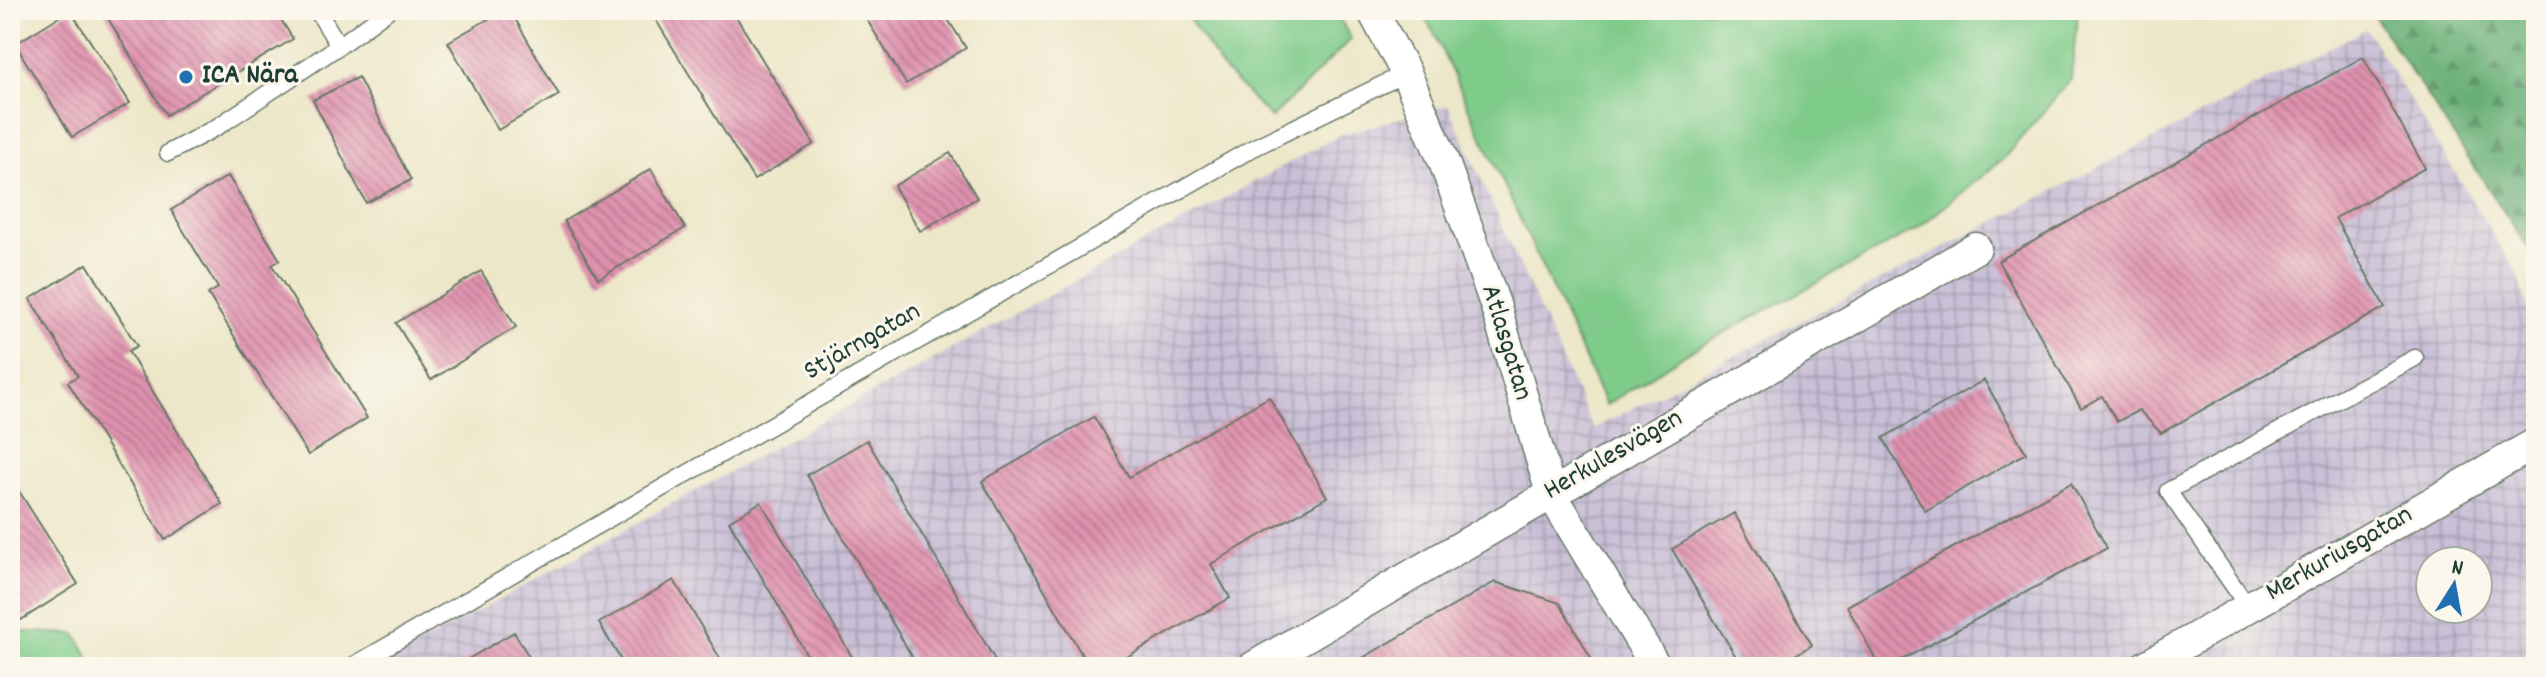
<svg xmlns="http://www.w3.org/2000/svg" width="2546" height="677" font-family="Dekko,sans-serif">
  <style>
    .industrial { fill: url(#industrial-grid); fill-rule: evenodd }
    .grass { fill: #7fcb8a; stroke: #4f845f; stroke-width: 2 }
    .forest { fill: url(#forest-firs); stroke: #437655; stroke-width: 2 }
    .building { fill: url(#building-back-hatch) }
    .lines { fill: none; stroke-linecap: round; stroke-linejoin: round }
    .service-casing { stroke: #677868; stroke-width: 19 }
    .minor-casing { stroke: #677868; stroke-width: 33 }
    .service { stroke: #fff; stroke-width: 16 }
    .minor { stroke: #fff; stroke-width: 30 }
    .poi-dot { fill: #1f6fb2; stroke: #fbf7ec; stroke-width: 3 }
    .labels { text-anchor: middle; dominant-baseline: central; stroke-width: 6; stroke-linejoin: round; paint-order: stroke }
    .poi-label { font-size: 28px; font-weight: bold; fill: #1f3d34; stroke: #fbf7ec; text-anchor: start }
    .street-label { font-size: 28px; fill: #1f3d34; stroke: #fbf7ec }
  </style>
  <defs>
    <pattern id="industrial-grid" width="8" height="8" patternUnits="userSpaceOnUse" patternTransform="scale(2)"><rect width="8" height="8" fill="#c9bfd7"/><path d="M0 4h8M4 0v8" fill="none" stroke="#a39caf"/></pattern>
    <pattern id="forest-firs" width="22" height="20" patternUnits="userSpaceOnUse" patternTransform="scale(2)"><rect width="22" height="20" fill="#67af76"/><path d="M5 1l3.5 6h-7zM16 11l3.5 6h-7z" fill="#549062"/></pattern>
    <pattern id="building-back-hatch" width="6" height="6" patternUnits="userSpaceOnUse" patternTransform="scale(2)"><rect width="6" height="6" fill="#df91ae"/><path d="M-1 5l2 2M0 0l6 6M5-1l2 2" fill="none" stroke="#b4788e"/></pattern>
  </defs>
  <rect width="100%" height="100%" fill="#fbf7ec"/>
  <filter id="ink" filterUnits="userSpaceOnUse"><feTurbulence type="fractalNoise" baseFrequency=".0125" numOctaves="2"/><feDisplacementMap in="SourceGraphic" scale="16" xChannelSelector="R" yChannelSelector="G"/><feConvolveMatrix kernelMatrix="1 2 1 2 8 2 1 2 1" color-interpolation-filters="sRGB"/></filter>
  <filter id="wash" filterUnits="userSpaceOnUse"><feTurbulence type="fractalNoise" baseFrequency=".006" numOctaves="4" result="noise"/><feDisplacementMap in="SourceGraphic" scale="32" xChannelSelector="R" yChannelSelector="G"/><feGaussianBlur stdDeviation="1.8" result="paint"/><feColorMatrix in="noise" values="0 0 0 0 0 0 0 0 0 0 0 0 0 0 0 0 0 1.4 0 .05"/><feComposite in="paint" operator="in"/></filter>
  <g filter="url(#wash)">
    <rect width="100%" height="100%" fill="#ede7c9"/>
    <!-- industrial -->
    <path class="industrial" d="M2366,29l152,246 18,59v179l-8,7 8,26v121h-2159l962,-532 109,-30 145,324zM2430,561h48v48h-48z"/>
    <!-- grass -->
    <path class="grass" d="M1183,10h152l16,29 -80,79 -47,-48z
      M1419,10h659l-7,69 -68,80 -86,70 -225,121 -86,55 -173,-374z
      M10,631l66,3 18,33h-84z"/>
    <!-- forest -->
    <path class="forest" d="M2370,10h166v250z"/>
    <g id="blocks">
      <!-- building -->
      <path class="building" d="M70,10l60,93 -58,34 -57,-93z
        M103,10h172l18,29 -127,76z
        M504,10h6l49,85 -61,35 -50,-88z
        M636,10h96l82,134 -60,36 -103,-168 -10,6z
        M861,10h81l24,38 -60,36z
        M2363,57l62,111 -90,50 50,89 -224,126 -22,-23 -22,12 -15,-26 -21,12 -83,-147z
        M358,77l53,103 -45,23 -53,-103z
        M950,153l27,45 -57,33 -26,-45z
        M651,169l34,59 -87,51 -34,-58z
        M228,176l52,84 -8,5 95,153 -59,37 -100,-161 10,-6 -47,-78z
        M87,264l50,82 -9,5 94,153 -57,36 -97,-158 10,-6 -48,-77z
        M481,271l35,56 -85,53 -35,-57z
        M1984,380l42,73 -101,58 -42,-73z
        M1269,397l58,100 -116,67 19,34 -121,69h-20l-107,-186 112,-64 35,60z
        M867,440l132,227h-81l-111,-192z
        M10,477l68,107 -57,36 -11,-18z
        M2071,483l36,65 -218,119h-9l-33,-61z
        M761,502l97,165h-44l-85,-146z
        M1734,513l78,132 -37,22h-33l-70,-118z
        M674,580l51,87h-100l-26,-44z
        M1495,582l65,21 36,64h-249z
        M514,632l21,35h-80z"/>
    </g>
  </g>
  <g filter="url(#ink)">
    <use href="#blocks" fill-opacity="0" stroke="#677868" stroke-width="2"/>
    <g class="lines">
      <defs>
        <path id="service" d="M317,10l22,36 49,-36
          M168,153l49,-26 122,-81
          M2248,607l-80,-116 247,-133
          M351,667l902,-519 153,-75"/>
        <path id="minor" d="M1372,10l34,63 38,89 51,142 56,189 105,174
          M1253,667l723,-419
          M2144,667l392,-224"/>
      </defs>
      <!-- service casing -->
      <use href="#service" class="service-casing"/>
      <!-- minor casing -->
      <use href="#minor" class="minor-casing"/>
      <!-- service -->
      <use href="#service" class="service"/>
      <!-- minor -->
      <use href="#minor" class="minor"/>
    </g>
  </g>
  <!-- markers -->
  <circle class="poi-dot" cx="186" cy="77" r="8"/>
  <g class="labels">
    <!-- poi labels -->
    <g class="poi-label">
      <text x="202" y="77">ICA Nära</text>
    </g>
    <!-- street labels -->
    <g class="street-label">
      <text transform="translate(863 343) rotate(-30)">Stjärngatan</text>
      <text transform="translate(1505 343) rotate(73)">Atlasgatan</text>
      <text transform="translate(1614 456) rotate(-30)">Herkulesvägen</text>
      <text transform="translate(2340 555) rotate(-30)">Merkuriusgatan</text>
    </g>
  </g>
  <!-- margin -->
  <rect width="2546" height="677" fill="none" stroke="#fbf7ec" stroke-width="40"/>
  <!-- north arrow -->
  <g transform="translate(2454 585) rotate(11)"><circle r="38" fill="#fbf7ec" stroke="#a3ada2" stroke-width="2"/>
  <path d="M0-6L14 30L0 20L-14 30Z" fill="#1f6fb2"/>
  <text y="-12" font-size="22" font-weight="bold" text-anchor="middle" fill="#1f3d34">N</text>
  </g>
</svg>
